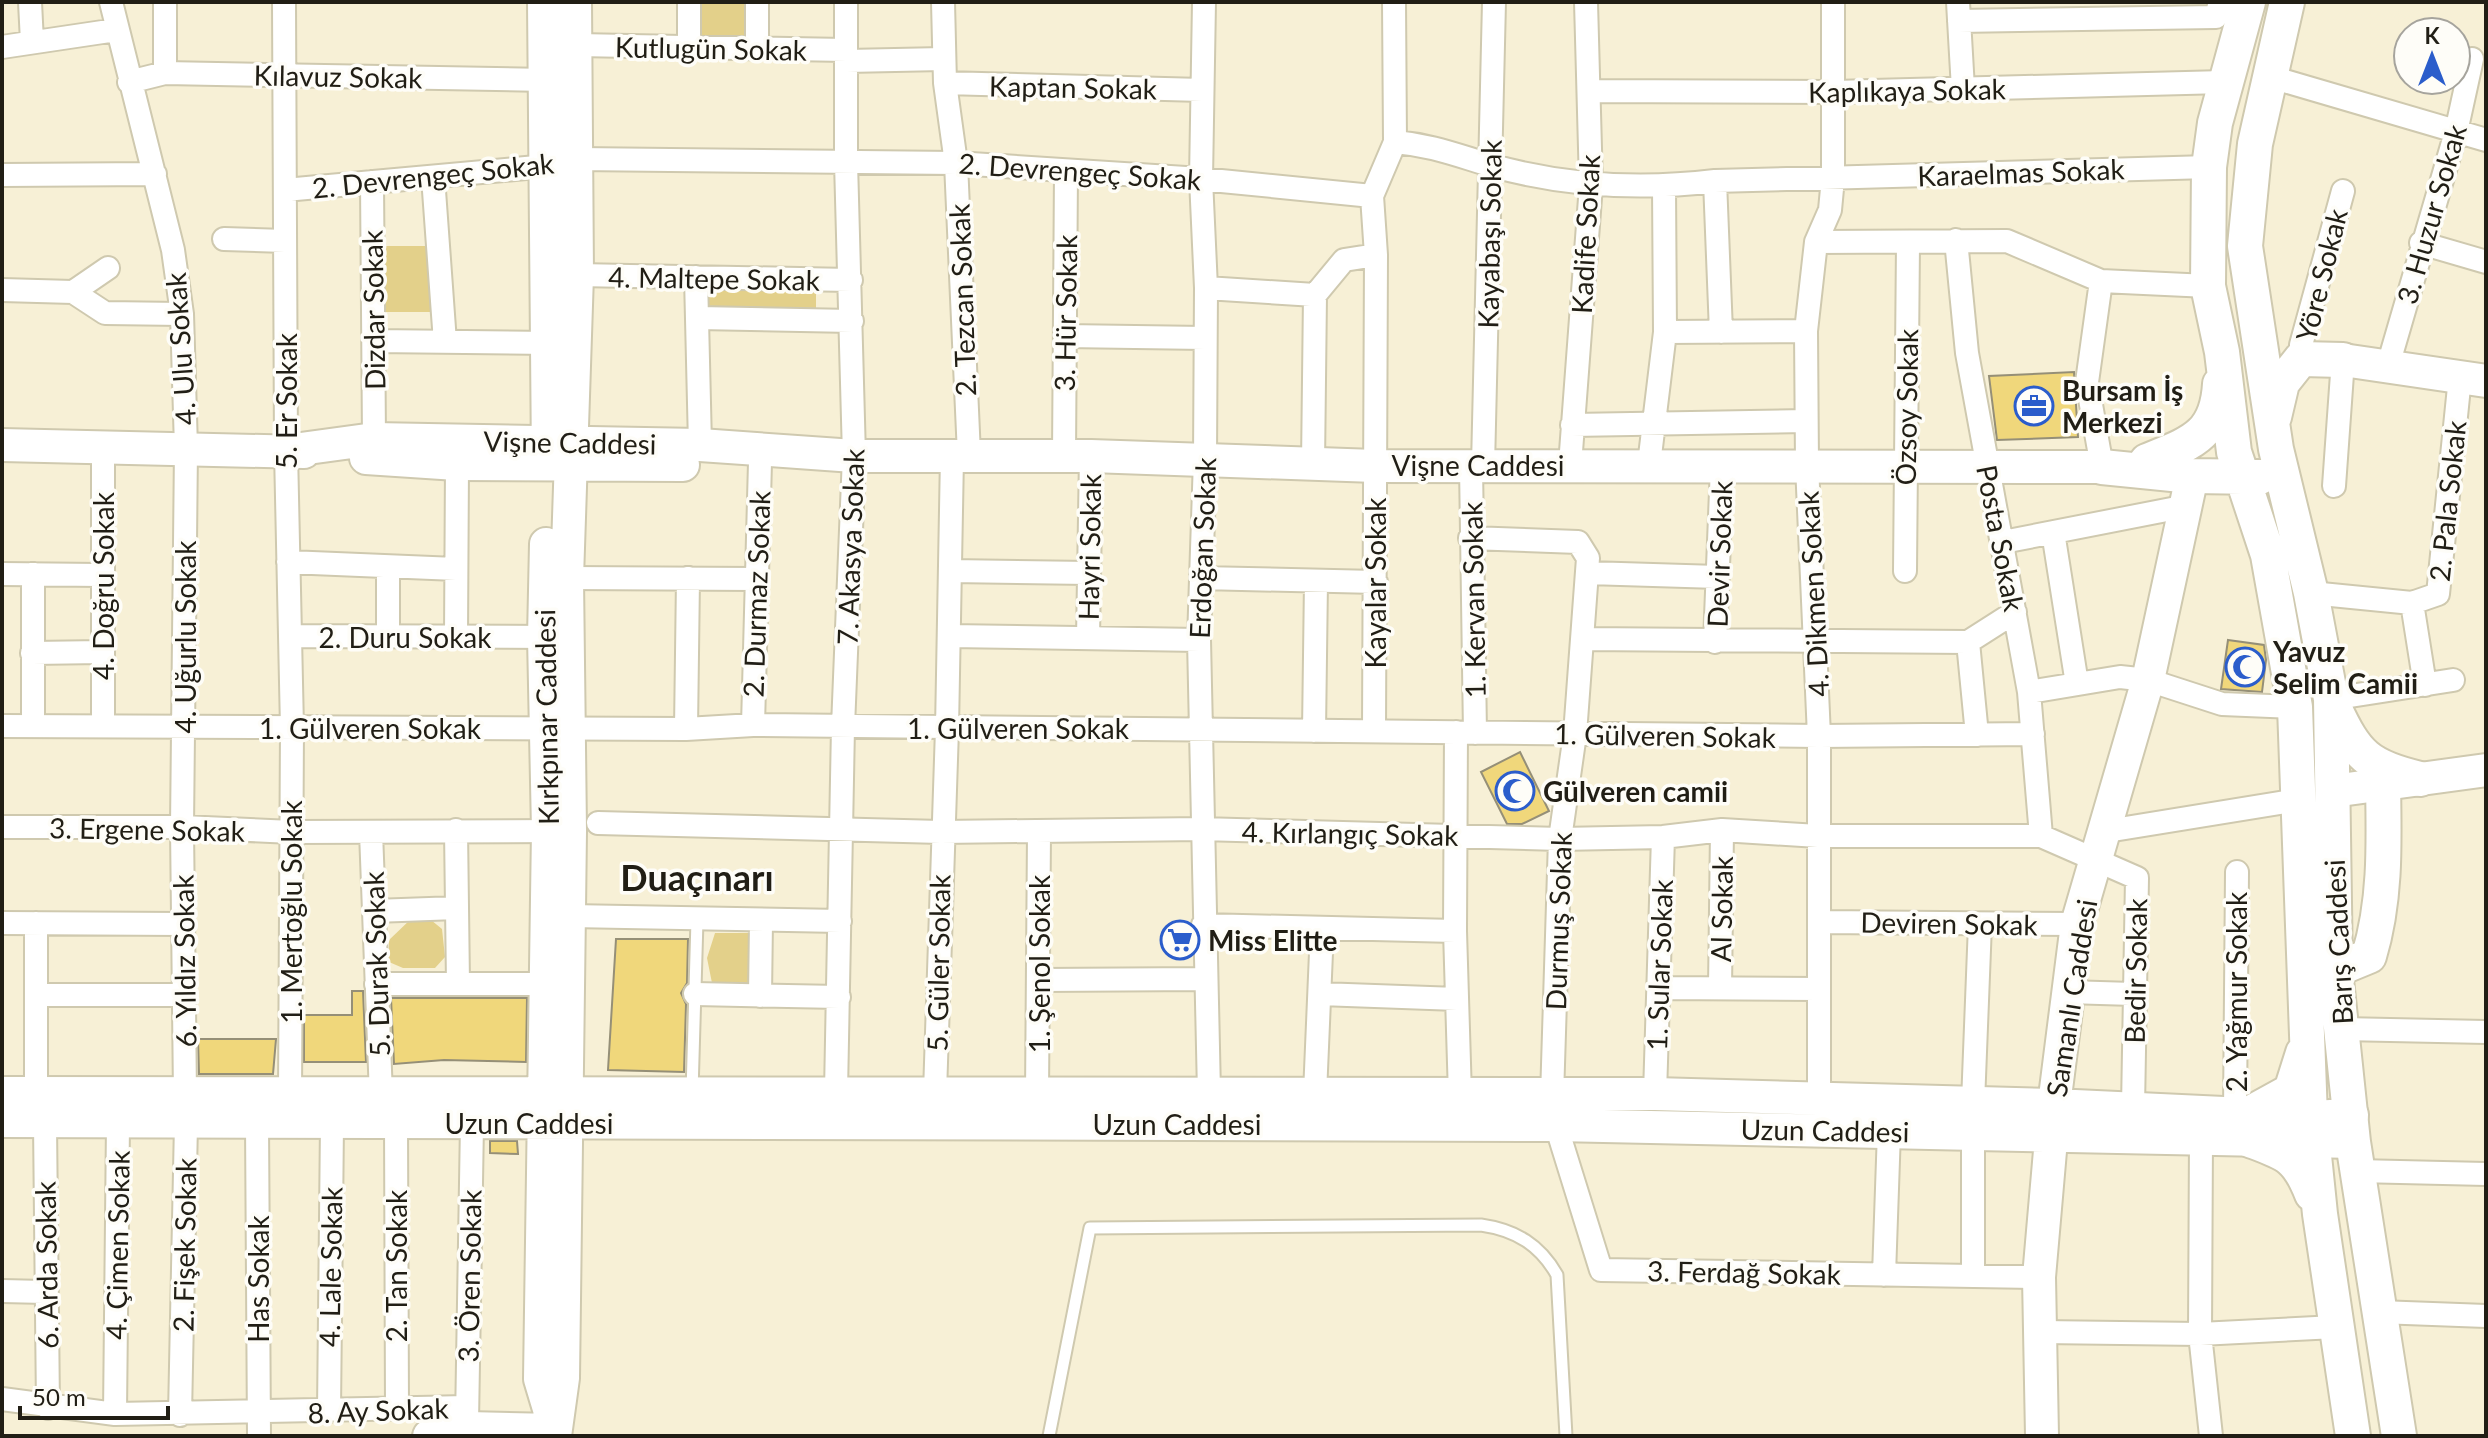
<svg xmlns="http://www.w3.org/2000/svg" width="2488" height="1438" font-family="Lato,sans-serif">
  <style>
    .green { fill: #e3d08a }
    .building { fill: #f0d77b; stroke: #958f77; stroke-width: 2 }
    .lines { fill: none; stroke-linecap: round; stroke-linejoin: round }
    .lane-casing { stroke: #cfc9af; stroke-width: 15 }
    .street-casing { stroke: #cfc9af; stroke-width: 26 }
    .secondary-casing { stroke: #cfc9af; stroke-width: 36 }
    .primary-casing { stroke: #cfc9af; stroke-width: 38 }
    .lane { stroke: #fff; stroke-width: 11 }
    .street { stroke: #fff; stroke-width: 22 }
    .secondary { stroke: #fff; stroke-width: 32 }
    .primary { stroke: #fff; stroke-width: 34 }
    .labels { text-anchor: middle; dominant-baseline: central; stroke-width: 7; stroke-linejoin: round; paint-order: stroke }
    .street-label { font-size: 28px; fill: #211e15; stroke: #fefdf8 }
    .poi-label { font-size: 28px; font-weight: bold; fill: #211e15; stroke: #fefdf8; text-anchor: start }
    .district-label { font-size: 36px; font-weight: bold; fill: #211e15; stroke: #fefdf8 }
  </style>
  <rect width="100%" height="100%" fill="#f7f0d6"/>
  <!-- green -->
  <path class="green" d="M699,2h46v36h-46z
    M385,246h46v66h-46z
    M703,283l113,1v28l-113,-1z
    M412,918l19,2 11,9 3,28 -10,11h-32l-14,-6v-22z
    M715,933h34l1,50h-38l-5,-25z"/>
  <!-- building -->
  <path class="building" d="M2074,372l4,65 -81,3 -8,-64z
    M2228,640l36,5 2,15 -4,32 -41,-3z
    M1520,752l29,59 -27,13h-15l-26,-52z
    M616,939h72l-1,44 -6,10 5,11 -2,68 -76,-2z
    M352,991h11l3,71h-62v-47h48z
    M391,998h136l-1,64 -82,-2 -50,4z
    M198,1039h78l-3,35h-74z
    M490,1141h27l1,13 -28,-1z"/>
  <g class="lines">
    <defs>
      <path id="lane" d="M692,1092l5,-172
        M1049,1436l41,-208 391,-3c35,5 59,20 76,50l9,161"/>
      <path id="street" d="M30,2l2,40
        M111,2l62,248 9,64 4,134 -4,379 3,268
        M165,2v71
        M284,2l2,449 6,277 -2,368
        M689,2v46
        M757,2v47
        M943,2l2,81 11,80 13,292
        M1204,2l-3,177 5,109 -1,171 -6,181 10,453
        M1394,2l1,140
        M1958,2l5,87
        M1959,21l257,-4 4,-15
        M577,45l269,5
        M2,47l114,-17
        M847,61l96,-2
        M2271,77l215,63
        M129,82l36,-9 382,7
        M945,83l257,7
        M1589,91l245,1 390,-10
        M2,175l153,-1
        M433,177l12,165
        M1715,181l6,151
        M372,182l2,257
        M285,190l263,-24 29,-7 379,4 245,16 171,17 23,-54c36,3 61,13 95,23 74,21 149,25 225,16l494,-14
        M1372,196l4,59 -2,475
        M224,239l61,2
        M1956,240l11,113 62,339 12,144
        M1816,242l191,-1 94,40 107,5
        M2421,243l65,19
        M577,275l274,5
        M696,277l4,168
        M2101,281l-14,101 15,85
        M1206,288l109,7 29,-35 32,-5
        M2,290l71,2 32,21 77,1
        M73,292l35,-24
        M698,318l154,3
        M1665,332l141,-1
        M1065,336l140,2
        M374,341l176,2
        M2301,359v-14l42,-154
        M2387,369l69,-237 16,-73
        M1572,425l234,-4
        M103,447v279
        M1064,456l2,-285
        M1313,464l2,-169
        M1649,464l16,-132 -1,-145
        M1570,465l21,-280 -5,-183
        M1471,466l4,267
        M1483,466l11,-464
        M2334,486l9,-126
        M2053,532l24,152
        M1470,538l108,4 10,16 -13,176 -15,105 -8,258 4,28 45,145 438,7
        M2003,542l184,-36
        M288,562l168,7
        M951,571l138,2
        M1905,571l3,-328
        M1588,573l130,4
        M2,574l99,1
        M33,574v151
        M567,578l190,1
        M1201,578l175,4
        M2311,593l101,10 26,-9 22,-217
        M2412,603l13,82
        M291,636l267,1
        M950,636l249,4
        M388,637v-70
        M456,637l1,-173
        M1088,638l3,-182
        M1582,639l386,3 47,-30
        M1715,642l7,-176
        M1968,642l9,93
        M32,653l70,-1
        M2029,692l91,-15 28,3 74,24 73,3
        M2331,699l122,-19
        M753,725l7,-263
        M2,726l684,3 67,-4 1066,11 214,-2
        M686,729l2,-151
        M1314,731l2,-150
        M1456,732l-1,199 5,165
        M598,823l343,9 260,-3 359,10 103,-2 59,-7 96,6h223l96,42 -4,230
        M2,827h180l110,5 269,-1
        M456,830l2,154
        M2107,831l191,-31
        M371,832l10,264
        M374,911l83,-3
        M570,916l270,5
        M1820,922l257,2
        M2,923l181,1
        M36,923v171
        M1203,925l252,6
        M1040,980l165,-1
        M376,984h169
        M1659,988l159,1
        M1720,988l2,-158
        M2067,992l66,2
        M695,994l144,3
        M1320,994l137,5
        M36,995h148
        M760,996l1,-75
        M2342,1029l144,3
        M836,1092l7,-365 11,-271 -8,-294v-160
        M935,1093l12,-364 5,-273
        M1037,1094l2,-261
        M1315,1094l7,-165
        M1655,1094l8,-257
        M1819,1098v-362l-12,-271 -1,-134 10,-89 14,-32 3,-32v-176
        M1973,1103l7,-179
        M2235,1112l2,-240
        M396,1122l1,287
        M45,1123l3,285
        M257,1123l2,313
        M1973,1133v143
        M2201,1138l-1,196 11,102
        M2357,1171l129,3
        M1884,1275l5,-144
        M2,1291l43,1
        M2379,1312l107,4
        M2041,1332l159,2 135,-7
        M2,1399l113,15 352,-7
        M329,1411l3,-288
        M115,1414l3,-291
        M180,1415l6,-292
        M467,1422l5,-299"/>
      <path id="secondary" d="M544,2l4,459
        M2343,360l143,21
        M2,445l302,7
        M286,451l88,-12 326,6 154,11h237l284,10 727,1
        M366,458l91,6 226,1
        M546,544l-2,93 4,193 -8,549 12,40
        M2333,791l153,-21
        M2,1093l1653,1 399,11 256,12 42,-2
        M2,1121l1554,4 797,17
        M429,1436l38,-8 88,2
        M555,1436l8,-58 7,-547 -3,-253 10,-303 -2,-273
        M2042,1436l-3,-159 15,-172 23,-181 71,-244 44,-204"/>
      <path id="primary" d="M2248,2l-33,121 -6,44 -1,119 14,66 12,100 34,103 27,152 15,410 10,97 33,222
        M2287,2l-32,142 -10,102 31,203 35,144 20,106 4,271 18,172 46,294
        M2274,417l8,-34 19,-24 42,1
        M2147,461c44,-18 70,-25 73,-77
        M2102,467l90,9 68,1
        M2334,707c22,48 34,60 86,72
        M2335,970l34,-14c17,-56 15,-114 14,-172
        M2251,1113l40,-22 12,-38
        M2250,1140c37,14 47,16 62,54"/>
    </defs>
    <!-- lane casing -->
    <use href="#lane" class="lane-casing"/>
    <!-- street casing -->
    <use href="#street" class="street-casing"/>
    <!-- secondary casing -->
    <use href="#secondary" class="secondary-casing"/>
    <!-- primary casing -->
    <use href="#primary" class="primary-casing"/>
    <!-- lane -->
    <use href="#lane" class="lane"/>
    <!-- street -->
    <use href="#street" class="street"/>
    <!-- secondary -->
    <use href="#secondary" class="secondary"/>
    <!-- primary -->
    <use href="#primary" class="primary"/>
  </g>
  <!-- icons -->
  <defs>
    <symbol id="office-ring" viewBox="-11 -11 22 22"><circle r="9.5" fill="#fefdf8" stroke="#2b5dcb" stroke-width="1.5"/><path d="M-6-3h4V-5.5h4V-3h4V5H-6ZM-1-4.5V-3h2v-1.5ZM-6 0V1H6V0Z" fill="#2b5dcb"/></symbol>
    <symbol id="mosque-ring" viewBox="-11 -11 22 22"><circle r="9.5" fill="#fefdf8" stroke="#2b5dcb" stroke-width="1.5"/><path d="M3.5-4.9A6 6 0 1 0 3.5 4.9A5 5 0 1 1 3.5-4.9Z" fill="#2b5dcb"/></symbol>
    <symbol id="supermarket-ring" viewBox="-11 -11 22 22"><circle r="9.5" fill="#fefdf8" stroke="#2b5dcb" stroke-width="1.5"/><path d="M-6-5.5h2.5l.6 2H6L4.5 2H-2.5L-4.4-4H-6ZM-1.5 3.2a1.3 1.3 0 1 0 .1 0ZM3 3.2a1.3 1.3 0 1 0 .1 0Z" fill="#2b5dcb"/></symbol>
  </defs>
  <g fill-rule="evenodd">
    <use href="#office-ring" x="2012" y="384" width="44" height="44"/>
    <use href="#mosque-ring" x="2223" y="645" width="44" height="44"/>
    <use href="#mosque-ring" x="1493" y="769" width="44" height="44"/>
    <use href="#supermarket-ring" x="1158" y="918" width="44" height="44"/>
  </g>
  <g class="labels">
    <!-- street labels -->
    <g class="street-label">
      <text transform="translate(711 48) rotate(1)">Kutlugün Sokak</text>
      <text transform="translate(338 76) rotate(1)">Kılavuz Sokak</text>
      <text transform="translate(1073 87) rotate(1)">Kaptan Sokak</text>
      <text transform="translate(1907 90) rotate(-1)">Kaplıkaya Sokak</text>
      <text transform="translate(1080 171) rotate(4)">2. Devrengeç Sokak</text>
      <text transform="translate(2021 172) rotate(-2)">Karaelmas Sokak</text>
      <text transform="translate(433 175) rotate(-6)">2. Devrengeç Sokak</text>
      <text transform="translate(2431 214) rotate(-74)">3. Huzur Sokak</text>
      <text transform="translate(1489 234) rotate(-89)">Kayabaşı Sokak</text>
      <text transform="translate(1585 234) rotate(-87)">Kadife Sokak</text>
      <text transform="translate(2321 275) rotate(-76)">Yöre Sokak</text>
      <text transform="translate(714 278) rotate(1)">4. Maltepe Sokak</text>
      <text transform="translate(962 300) rotate(-92)">2. Tezcan Sokak</text>
      <text transform="translate(373 310) rotate(-91)">Dizdar Sokak</text>
      <text transform="translate(1065 313) rotate(-89)">3. Hür Sokak</text>
      <text transform="translate(180 349) rotate(-94)">4. Ulu Sokak</text>
      <text transform="translate(286 401) rotate(-90)">5. Er Sokak</text>
      <text transform="translate(1906 407) rotate(-89)">Özsoy Sokak</text>
      <text transform="translate(570 442) rotate(1)">Vişne Caddesi</text>
      <text x="1478" y="465">Vişne Caddesi</text>
      <text transform="translate(2447 501) rotate(-84)">2. Pala Sokak</text>
      <text transform="translate(2001 538) rotate(79)">Posta Sokak</text>
      <text transform="translate(850 547) rotate(-88)">7. Akasya Sokak</text>
      <text transform="translate(1089 547) rotate(-89)">Hayri Sokak</text>
      <text transform="translate(1202 548) rotate(-88)">Erdoğan Sokak</text>
      <text transform="translate(1719 554) rotate(-88)">Devir Sokak</text>
      <text transform="translate(1375 583) rotate(-90)">Kayalar Sokak</text>
      <text transform="translate(103 586) rotate(-90)">4. Doğru Sokak</text>
      <text transform="translate(756 594) rotate(-88)">2. Durmaz Sokak</text>
      <text transform="translate(1813 594) rotate(-93)">4. Dikmen Sokak</text>
      <text transform="translate(1473 600) rotate(-91)">1. Kervan Sokak</text>
      <text transform="translate(185 637) rotate(-90)">4. Uğurlu Sokak</text>
      <text x="405" y="637">2. Duru Sokak</text>
      <text transform="translate(546 717) rotate(-91)">Kırkpınar Caddesi</text>
      <text x="370" y="728">1. Gülveren Sokak</text>
      <text x="1018" y="728">1. Gülveren Sokak</text>
      <text transform="translate(1665 735) rotate(1)">1. Gülveren Sokak</text>
      <text transform="translate(147 829) rotate(1)">3. Ergene Sokak</text>
      <text transform="translate(1350 833) rotate(1)">4. Kırlangıç Sokak</text>
      <text transform="translate(1721 909) rotate(-89)">Al Sokak</text>
      <text transform="translate(291 912) rotate(-90)">1. Mertoğlu Sokak</text>
      <text transform="translate(1558 921) rotate(-88)">Durmuş Sokak</text>
      <text transform="translate(1949 923) rotate(1)">Deviren Sokak</text>
      <text transform="translate(2338 942) rotate(-93)">Barış Caddesi</text>
      <text transform="translate(184 961) rotate(-91)">6. Yıldız Sokak</text>
      <text transform="translate(938 963) rotate(-89)">5. Güler Sokak</text>
      <text transform="translate(376 964) rotate(-92)">5. Durak Sokak</text>
      <text transform="translate(1039 964) rotate(-90)">1. Şenol Sokak</text>
      <text transform="translate(1659 965) rotate(-88)">1. Sular Sokak</text>
      <text transform="translate(2135 971) rotate(-89)">Bedir Sokak</text>
      <text transform="translate(2236 992) rotate(-90)">2. Yağmur Sokak</text>
      <text transform="translate(2071 998) rotate(-81)">Samanlı Caddesi</text>
      <text x="529" y="1123">Uzun Caddesi</text>
      <text x="1177" y="1124">Uzun Caddesi</text>
      <text transform="translate(1825 1130) rotate(1)">Uzun Caddesi</text>
      <text transform="translate(117 1245) rotate(-89)">4. Çimen Sokak</text>
      <text transform="translate(184 1245) rotate(-89)">2. Fişek Sokak</text>
      <text transform="translate(46 1265) rotate(-91)">6. Arda Sokak</text>
      <text transform="translate(396 1266) rotate(-90)">2. Tan Sokak</text>
      <text transform="translate(330 1267) rotate(-89)">4. Lale Sokak</text>
      <text transform="translate(1744 1272) rotate(1)">3. Ferdağ Sokak</text>
      <text transform="translate(469 1276) rotate(-89)">3. Ören Sokak</text>
      <text transform="translate(258 1279) rotate(-90)">Has Sokak</text>
      <text transform="translate(378 1410) rotate(-2)">8. Ay Sokak</text>
    </g>
    <!-- poi labels -->
    <g class="poi-label">
      <text x="2062" y="390">Bursam İş<tspan x="2062" dy="32">Merkezi</tspan></text>
      <text x="2273" y="651">Yavuz<tspan x="2273" dy="32">Selim Camii</tspan></text>
      <text x="1543" y="791">Gülveren camii</text>
      <text x="1208" y="940">Miss Elitte</text>
    </g>
    <!-- district labels -->
    <g class="district-label">
      <text x="697" y="877">Duaçınarı</text>
    </g>
  </g>
  <!-- border -->
  <rect width="2488" height="1438" fill="none" stroke="#211e15" stroke-width="8"/>
  <!-- north arrow -->
  <g transform="translate(2432 56)"><circle r="38" fill="#fefdf8" stroke="#a6a49d" stroke-width="2"/>
  <path d="M0-6L14 30L0 20L-14 30Z" fill="#2b5dcb"/>
  <text y="-12" font-size="22" font-weight="bold" text-anchor="middle" fill="#211e15">K</text>
  </g>
  <!-- scale -->
  <path d="M20 1406v12h148v-12" fill="none" stroke="#211e15" stroke-width="4"/>
  <text x="32" y="1406" font-size="24" fill="#211e15" stroke="#fefdf8" stroke-width="6" paint-order="stroke">50 m</text>
</svg>
